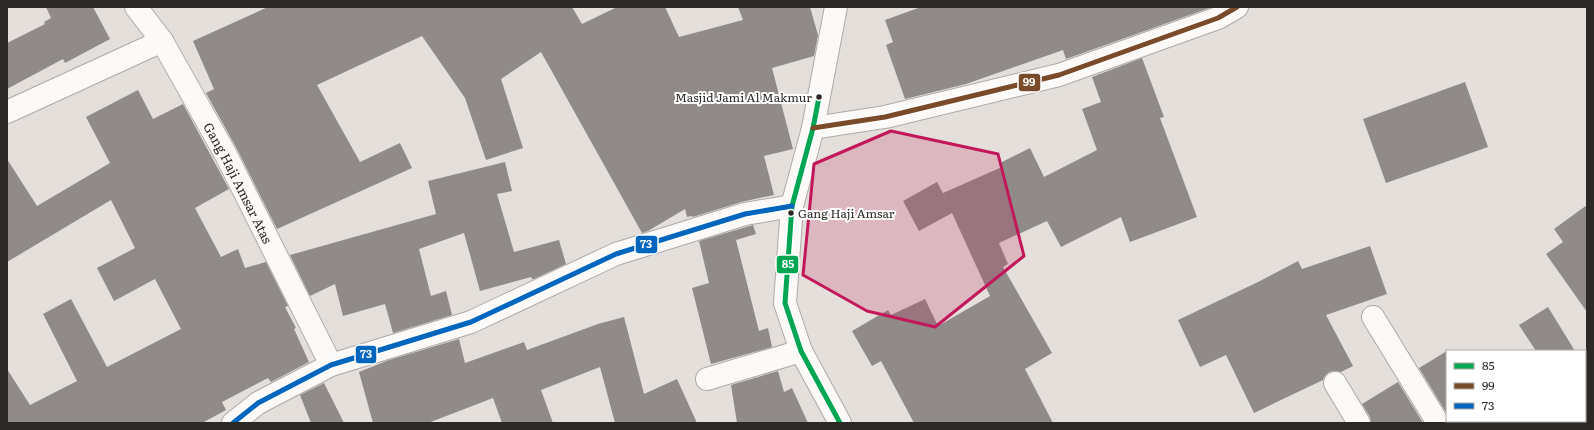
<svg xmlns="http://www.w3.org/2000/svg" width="1594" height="430" font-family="Literata,serif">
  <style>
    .building { fill: #908b88 }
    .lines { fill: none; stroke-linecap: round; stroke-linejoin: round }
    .street-casing { stroke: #aeaaa6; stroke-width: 24 }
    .secondary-casing { stroke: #aeaaa6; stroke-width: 24 }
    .street { stroke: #fbfaf9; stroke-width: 22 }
    .secondary { stroke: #fbfaf9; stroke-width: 22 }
    .bus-1-casing { stroke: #fff; stroke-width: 8 }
    .bus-2-casing { stroke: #fff; stroke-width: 8 }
    .bus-3-casing { stroke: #fff; stroke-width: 8 }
    .bus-1 { stroke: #00a651; stroke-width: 5 }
    .bus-2 { stroke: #7a4b2a; stroke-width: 5 }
    .bus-3 { stroke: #0065bd; stroke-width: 5 }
    .marked { fill: #c2185b; fill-opacity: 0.2; stroke: #c2185b; stroke-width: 3; stroke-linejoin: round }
    .bus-dot { fill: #2c2825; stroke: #fff; stroke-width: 1.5 }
    .labels { text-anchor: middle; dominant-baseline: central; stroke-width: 4; stroke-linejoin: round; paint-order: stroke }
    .bus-label { font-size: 12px; fill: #2c2825; stroke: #fff; text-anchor: end }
    .street-label { font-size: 13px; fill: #2c2825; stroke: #fff }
    .line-badge { stroke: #fff; stroke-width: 1.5 }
    .badge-label { font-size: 11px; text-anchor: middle; font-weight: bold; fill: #fff }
  </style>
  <rect width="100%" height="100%" fill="#e4dfda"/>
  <!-- building -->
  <path class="building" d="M46,7h47l17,32 -45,24 -2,-4 -56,30v-46l38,-19 -1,-2 7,-4z
    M268,7h304l10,17 35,-17h48l14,30 64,-17 -5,-13h72l8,28 -4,21 -42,12 21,81 -29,7 10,39 -33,7 -48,15 -1,-1 -5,1 -2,-8 -37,22 -6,2 -101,-181 -40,27 22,69 -37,12 -21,-62 -43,-62 -105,49 43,77 40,-19 12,25 -135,61 -40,-80 -31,-56 8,-4 -21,-48z
    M921,7h291l-146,52 -3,-9 -97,34 -61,15 -19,-54 7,-3 -8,-22z
    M1142,58l22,59 -4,1 37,99 -67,25 -9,-25 -60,30 -14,-26 -48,22 9,21 -5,3 49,86 -27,16 28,54h-139l-33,-62 -9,5 -20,-35 36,-21 3,5 34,-16 13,27 52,-30 -38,-83 -33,18 -16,-30 34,-19 8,15 -2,-4 59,-26 -2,-4 30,-15 14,29 53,-27 -15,-41 19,-7 -9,-25z
    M1465,82l23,65 -102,36 -23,-64z
    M138,90l15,29 30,-15 46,85 -34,19 26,49 17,-8 7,19 21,-6 22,44 -3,1 11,21 -2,1 15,33 -38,20 -3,-4 -46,24 4,8 -24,13h-195v-54l23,36 47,-24 -34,-67 28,-15 36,68 74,-38 -26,-50 -41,22 -17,-33 38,-20 -24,-48 -104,62v-103l30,47 73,-43 -24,-46z
    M505,162l7,29 -15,3 17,58 45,-12 7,24 -32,15h-2l-1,-2 -51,14 -16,-58 -45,16 12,47 15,-5 6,24 -59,18 -8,-29 -42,12 -8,-32 -25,12 -20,-41 146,-41 -8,-33z
    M1587,205v107l-41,-58 17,-12 -9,-13z
    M753,225l3,9 -20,6 23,91 9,-3 4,19 -61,17 -19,-76 17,-5 -10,-42z
    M1370,246l17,48 -61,21 27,51 -12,6 -7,-1 -5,1 -5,5 -1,3 -69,33 -28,-58 -26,12 -22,-47 80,-38 40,-21 4,8z
    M1548,307l27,44h-39l-17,-26z
    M624,317l20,77 33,-15 20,44h-82l-15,-56 -59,23 12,33h-51l-9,-25 -65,25h-55l-14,-51 30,-12 70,-21 6,24 59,-21 3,8 71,-26z
    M1447,351v63l-28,-46z
    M778,371l6,21 8,-4 16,35h-71l-6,-38z
    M1398,382l25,41h-52l-1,-6 -8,-13z
    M324,383l20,40h-33l-11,-28z"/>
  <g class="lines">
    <defs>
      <g id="street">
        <path id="s1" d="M136,7l26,34 64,114 105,210"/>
        <path d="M7,112l155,-71"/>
        <path d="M813,128l72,-11 174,-42 159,-57 19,-11"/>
        <path d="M1373,317l65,106"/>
        <path d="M707,379l94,-28"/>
        <path d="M1335,383l24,40"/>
        <path d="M233,423l25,-20 73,-38 140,-43 145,-68 129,-40 47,-8"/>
      </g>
      <path id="secondary" d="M836,7l-23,121 -21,78 -7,97 16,48 39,72
        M1585,378l2,-1
        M1521,423l3,-2"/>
    </defs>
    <!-- street casing -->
    <use href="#street" class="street-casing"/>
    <!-- secondary casing -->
    <use href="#secondary" class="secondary-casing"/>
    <!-- street -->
    <use href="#street" class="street"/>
    <!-- secondary -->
    <use href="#secondary" class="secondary"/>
    <defs>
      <path id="bus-1" d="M819,97l-6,31 -21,78 -7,97 16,48 39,72"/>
      <path id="bus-2" d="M813,128l72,-11 174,-42 159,-57 19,-11"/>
      <path id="bus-3" d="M233,423l25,-20 73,-38 140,-43 145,-68 129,-40 47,-8"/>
    </defs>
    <!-- bus-1 casing -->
    <use href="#bus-1" class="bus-1-casing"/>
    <!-- bus-2 casing -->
    <use href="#bus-2" class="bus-2-casing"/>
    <!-- bus-3 casing -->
    <use href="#bus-3" class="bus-3-casing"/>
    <!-- bus-1 -->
    <use href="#bus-1" class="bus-1"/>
    <!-- bus-2 -->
    <use href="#bus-2" class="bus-2"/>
    <!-- bus-3 -->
    <use href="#bus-3" class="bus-3"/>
  </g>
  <!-- marked area -->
  <path class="marked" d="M891,131l107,23 26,102 -89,71 -68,-16 -64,-36 11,-111z"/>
  <!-- markers -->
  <g class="bus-dot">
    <circle cx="819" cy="97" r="3.5"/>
    <circle cx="791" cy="213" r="3.5"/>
  </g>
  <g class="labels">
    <!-- bus labels -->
    <g class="bus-label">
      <text x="812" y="97">Masjid Jami Al Makmur</text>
      <text x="798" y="213" text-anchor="start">Gang Haji Amsar</text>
    </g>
    <!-- street labels -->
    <g class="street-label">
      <text stroke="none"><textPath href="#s1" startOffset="204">Gang Haji Amsar Atas</textPath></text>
    </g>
  </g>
  <g class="line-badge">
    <rect x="1018" y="73" width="23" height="19" rx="4" fill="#7a4b2a"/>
    <rect x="635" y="235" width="23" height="19" rx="4" fill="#0065bd"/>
    <rect x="776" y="255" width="23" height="19" rx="4" fill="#00a651"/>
    <rect x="355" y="345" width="22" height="19" rx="4" fill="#0065bd"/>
  </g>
  <g class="badge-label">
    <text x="1029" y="86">99</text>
    <text x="646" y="248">73</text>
    <text x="788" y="268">85</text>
    <text x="366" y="358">73</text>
  </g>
  <!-- border -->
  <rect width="1594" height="430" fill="none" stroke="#2c2825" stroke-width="16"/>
  <!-- legend -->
  <rect x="1446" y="350" width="140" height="72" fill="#ffffff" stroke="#aba9a8"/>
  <rect x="1454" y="363" width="20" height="6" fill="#00a651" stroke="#aba9a8"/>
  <text x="1482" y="370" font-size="12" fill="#2c2825">85</text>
  <rect x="1454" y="383" width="20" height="6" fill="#7a4b2a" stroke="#aba9a8"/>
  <text x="1482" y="390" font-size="12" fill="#2c2825">99</text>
  <rect x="1454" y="403" width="20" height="6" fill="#0065bd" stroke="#aba9a8"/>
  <text x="1482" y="410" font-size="12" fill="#2c2825">73</text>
</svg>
